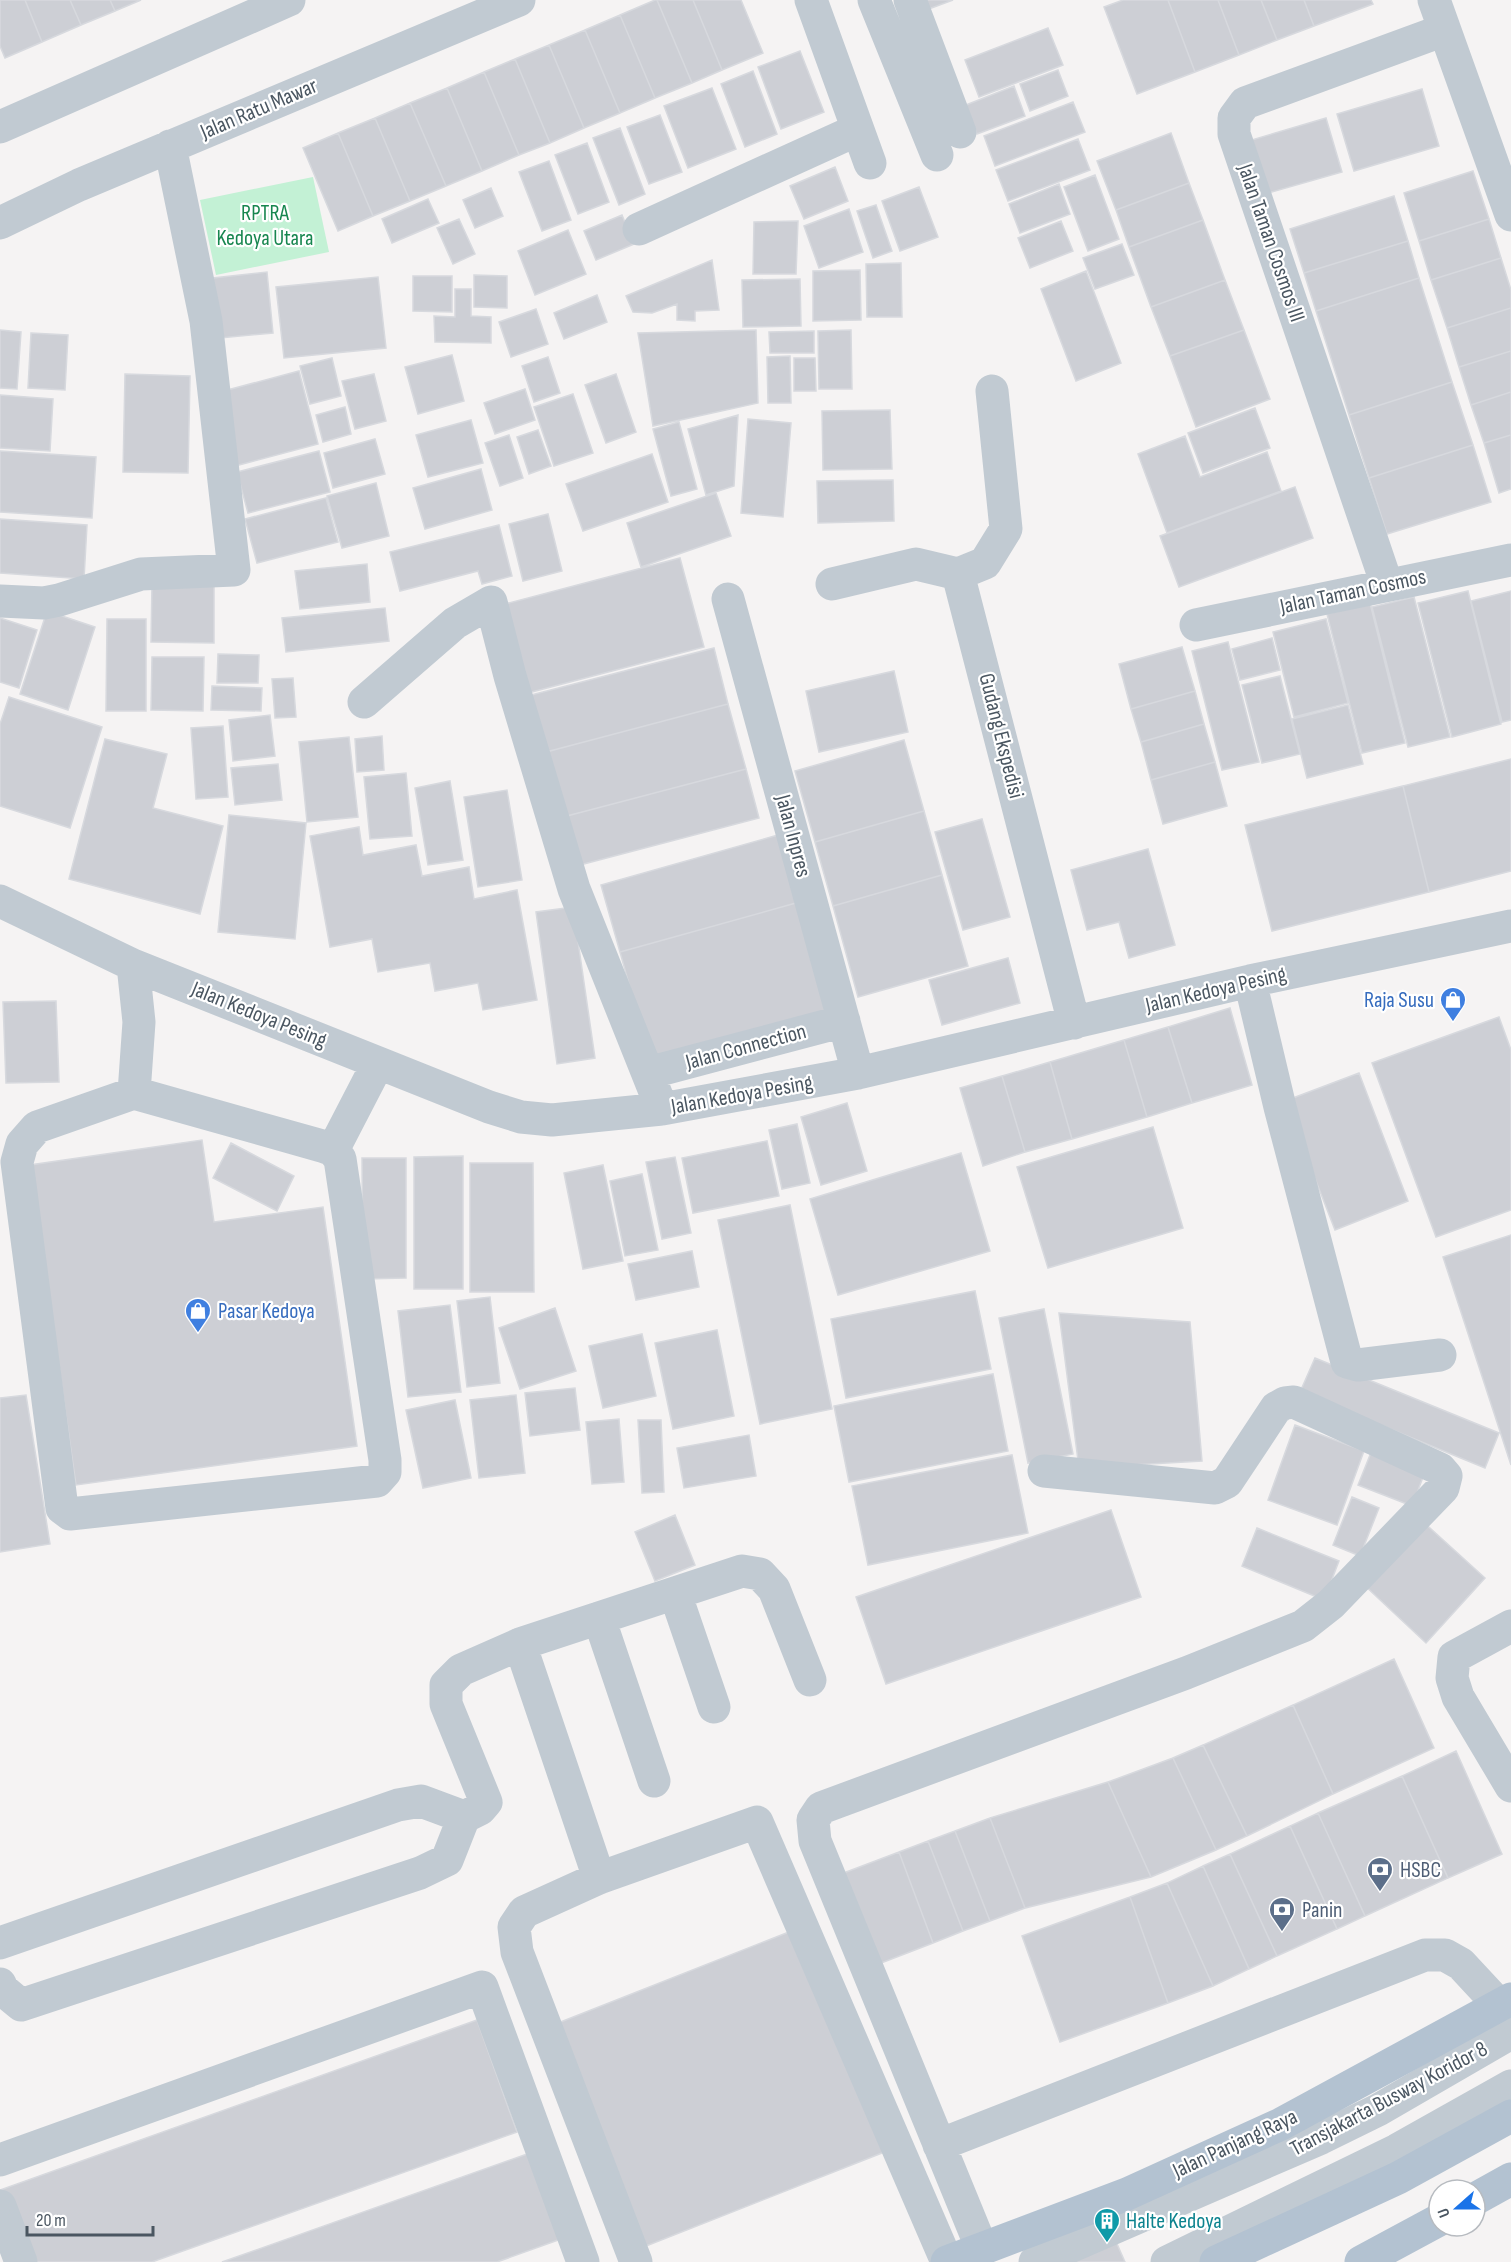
<svg xmlns="http://www.w3.org/2000/svg" width="1511" height="2262" font-family="'Sofia Sans Condensed',sans-serif">
  <style>
    .green { fill: #c3f1d5 }
    .building { fill: #cdcfd5; stroke: #d7d9de; stroke-width: 1.5 }
    .lines { fill: none; stroke-linecap: round; stroke-linejoin: round }
    .minor { stroke: #c1cad2; stroke-width: 33 }
    .major { stroke: #b3c2d1; stroke-width: 33 }
    .labels { text-anchor: middle; dominant-baseline: central; stroke-width: 4.5; stroke-linejoin: round; paint-order: stroke }
    .street-label { font-size: 22px; fill: #4a5661; stroke: #fff }
    .park-label { font-size: 22px; fill: #17864f; stroke: #fff }
    .shop-label { font-size: 22px; fill: #366cbe; stroke: #fff; text-anchor: end }
    .service-label { font-size: 22px; fill: #4e5e75; stroke: #fff; text-anchor: start }
    .culture-label { font-size: 22px; fill: #0d838f; stroke: #fff; text-anchor: start }
  </style>
  <rect width="100%" height="100%" fill="#f5f3f3"/>
  <!-- green -->
  <path class="green" d="M313,177l16,75 -113,23 -16,-75z"/>
  <!-- building -->
  <path class="building" d="M0,0h25l17,42 -37,16 -5,-12z
    M25,0h45l11,25 -39,17z
    M70,0h40l5,11 -34,14z
    M110,0h31l-26,11z
    M655,0h2l35,83 -37,15 -35,-83z
    M657,0h36l29,70 -30,13z
    M693,0h48l22,53 -41,17z
    M922,0h31l-27,10z
    M1123,0h45l27,72 -58,22 -33,-87z
    M1168,0h50l21,55 -44,17z
    M1218,0h43l16,40 -38,15z
    M1261,0h43l10,26 -37,14z
    M1304,0h67l2,4 -59,22z
    M620,15l35,83 -35,15 -35,-83z
    M1048,28l15,37 -84,32 -14,-37z
    M585,30l35,83 -36,15 -35,-83z
    M549,45l35,83 -34,15 -35,-84z
    M800,51l24,61 -43,17 -23,-62z
    M515,59l35,84 -31,12 -35,-83z
    M1058,70l10,26 -38,15 -10,-27z
    M753,71l24,63 -32,13 -24,-63z
    M484,72l35,83 -37,16 -35,-83z
    M1014,86l11,30 -48,18 -11,-29z
    M447,88l35,83 -36,15 -36,-83z
    M712,88l24,61 -48,19 -24,-62z
    M1422,89l17,57 -85,25 -17,-57z
    M1073,102l12,30 -90,34 -11,-30z
    M410,103l36,83 -36,15 -35,-83z
    M660,115l22,57 -33,12 -22,-57z
    M375,118l35,83 -37,15 -35,-83z
    M1326,118l16,54 -81,23 -16,-53z
    M620,128l25,66 -26,11 -26,-67z
    M338,133l35,83 -35,15 -35,-83z
    M1171,133l18,50 -73,27 -19,-49z
    M1078,139l12,31 -82,31 -12,-31z
    M587,143l22,59 -31,12 -23,-59z
    M549,161l22,59 -29,11 -23,-59z
    M835,167l13,34 -44,18 -14,-33z
    M1473,171l16,48 -70,22 -15,-48z
    M1095,175l24,64 -31,12 -24,-64z
    M1189,183l14,37 -74,27 -13,-37z
    M1059,184l11,30 -50,19 -11,-29z
    M919,187l19,50 -38,14 -18,-50z
    M491,188l12,28 -28,12 -12,-28z
    M1394,196l14,45 -104,32 -14,-44z
    M428,199l11,24 -47,20 -10,-24z
    M876,205l16,46 -19,7 -16,-47z
    M849,209l14,43 -44,16 -15,-42z
    M622,215l12,29 -38,16 -12,-29z
    M459,219l16,35 -22,10 -16,-36z
    M1489,219l12,39 -70,22 -12,-39z
    M1203,220l22,60 -74,27 -22,-60z
    M798,221l-2,53h-43l1,-52z
    M1061,221l12,30 -43,17 -12,-30z
    M568,230l18,44 -51,21 -17,-44z
    M1408,241l11,37 -103,33 -12,-38z
    M1122,244l12,31 -39,14 -12,-31z
    M1501,258l10,32v18l-64,20 -16,-48z
    M712,260l7,50 -24,1v10l-18,-1v-16l-25,9 -19,-1 -7,-16z
    M901,263l1,54h-35l-1,-53z
    M860,270l1,50 -48,1v-50z
    M1086,271l35,92 -45,18 -35,-92z
    M267,272l6,61 -53,5 -7,-60z
    M474,275l33,1v32l-33,-1z
    M413,276h39v36l-39,-1z
    M378,277l8,71 -102,10 -8,-71z
    M1419,278l33,104 -103,33 -33,-104z
    M800,279l1,47 -58,1 -1,-47z
    M1225,280l19,50 -74,26 -19,-49z
    M455,289h16v27l20,1v26l-56,-1 -1,-26 21,1z
    M597,295l10,27 -43,17 -10,-26z
    M1511,308v43l-52,16 -12,-39z
    M536,309l12,35 -37,13 -12,-35z
    M0,330l21,2 -4,57 -17,-1z
    M756,330l2,73 -105,23 -15,-93z
    M851,330l1,59h-33l-1,-58z
    M1244,330l26,69 -74,28 -26,-71z
    M814,331v22h-44l-1,-21z
    M31,333l37,2 -3,55 -37,-2z
    M1511,351v41l-40,13 -12,-38z
    M452,355l12,46 -46,13 -13,-47z
    M790,356l1,47h-23l-1,-46z
    M548,357l12,36 -26,9 -12,-36z
    M332,358l9,38 -31,8 -10,-38z
    M794,358h21l1,33h-22z
    M299,371l19,73 -83,22 -19,-73z
    M125,374l65,2 -2,97 -65,-1z
    M374,374l12,47 -31,8 -13,-48z
    M616,374l20,58 -30,11 -21,-58z
    M1452,382l21,63 -104,33 -20,-63z
    M525,389l10,31 -40,14 -11,-31z
    M1511,392v43l-27,8 -13,-38z
    M573,394l20,59 -39,13 -20,-59z
    M0,395l53,4 -3,52 -50,-3z
    M345,407l6,27 -28,8 -7,-27z
    M1255,408l15,40 -67,25 -15,-40z
    M890,410l2,59 -69,1 -1,-59z
    M738,415l-4,71 -28,9 -18,-66z
    M748,419l43,4 -8,94 -42,-4z
    M471,420l12,43 -55,14 -12,-42z
    M679,422l18,67 -26,7 -18,-67z
    M538,430l13,36 -22,8 -12,-37z
    M509,435l14,43 -23,8 -15,-43z
    M1511,435v54l-12,4 -15,-50z
    M1185,436l15,41 67,-25 14,39 -114,42 -29,-79z
    M375,439l10,35 -52,14 -9,-35z
    M1473,445l18,57 -104,32 -18,-56z
    M0,451l96,6 -4,61 -92,-6z
    M319,451l11,41 -82,21 -11,-41z
    M652,454l16,48 -85,29 -17,-47z
    M481,469l11,41 -67,19 -12,-41z
    M893,480l1,41 -76,2 -1,-42z
    M376,483l13,53 -47,12 -15,-52z
    M1295,487l18,51 -134,49 -19,-51z
    M716,493l15,43 -90,31 -14,-44z
    M326,498l12,44 -81,21 -12,-44z
    M548,514l14,57 -39,10 -14,-57z
    M0,519l87,6 -3,54 -84,-6z
    M499,525l13,51 -30,8 -4,-13 -78,20 -10,-39z
    M680,558l24,89 -180,47 -23,-89z
    M367,564l3,38 -70,7 -5,-38z
    M152,582h62v61l-63,-1z
    M1468,591l33,133 -49,13 -34,-134z
    M1511,591v129l-9,2 -31,-121z
    M1414,597l36,140 -42,10 -36,-140z
    M1370,603l35,140 -43,10 -35,-139z
    M385,608l4,33 -103,11 -4,-34z
    M47,611l48,16 -27,83 -48,-16z
    M0,618l37,12 -18,58 -19,-6z
    M107,619h39v92h-40z
    M1326,619l22,84 -54,14 -21,-85z
    M1272,638l8,32 -40,10 -8,-31z
    M1228,642l31,120 -37,8 -30,-119z
    M1182,647l13,44 -64,18 -12,-45z
    M714,648l14,56 -182,48 -15,-57z
    M218,654l41,1 -1,28h-41z
    M152,657h52l-1,54 -52,-1z
    M894,671l14,61 -89,20 -13,-61z
    M1280,676l20,78 -38,9 -20,-78z
    M293,678l3,39 -21,1 -3,-39z
    M212,686l50,2 -1,23 -50,-1z
    M1195,691l9,33 -63,18 -10,-33z
    M9,697l93,30 -32,101 -70,-22v-82z
    M728,704l18,65 -183,48 -17,-65z
    M1348,705l15,59 -56,14 -15,-59z
    M270,715l5,41 -42,5 -4,-41z
    M1204,724l11,38 -64,18 -10,-38z
    M223,726l5,71 -32,2 -5,-71z
    M382,736l2,34 -27,2 -2,-33z
    M349,737l9,80 -51,5 -8,-80z
    M105,739l62,15 -14,54 70,18 -23,88 -131,-35z
    M904,740l20,71 -109,31 -20,-71z
    M1511,759v112l-82,21 -26,-106z
    M1215,762l12,44 -64,18 -12,-44z
    M278,764l4,36 -47,5 -4,-37z
    M746,769l13,49 -183,48 -13,-49z
    M406,773l6,63 -42,3 -6,-62z
    M450,781l13,79 -35,5 -13,-77z
    M1403,786l26,106 -157,39 -27,-106z
    M507,790l15,90 -44,7 -14,-90z
    M924,811l18,64 -109,31 -18,-64z
    M229,815l77,8 -11,116 -77,-7z
    M982,819l28,98 -47,13 -28,-98z
    M359,827l4,28 53,-10 6,31 47,-9 5,32 43,-9 20,110 -54,10 -5,-27 -43,8 -5,-28 -52,9 -6,-33 -42,8 -20,-111z
    M778,835l18,68 -176,49 -19,-67z
    M1148,849l27,96 -46,13 -10,-36 -32,8 -16,-60z
    M942,875l26,91 -110,31 -25,-91z
    M796,903l33,114 -177,50 -32,-115z
    M573,907l22,151 -38,6 -21,-152z
    M1008,958l12,45 -78,22 -13,-45z
    M56,1001l3,81 -53,1 -3,-81z
    M1230,1008l22,77 -60,18 -24,-76z
    M1499,1017l12,33v160l-75,27 -64,-174z
    M1168,1027l24,76 -45,14 -23,-77z
    M1124,1040l23,77 -75,22 -22,-77z
    M1050,1062l22,77 -47,13 -23,-76z
    M1359,1073l49,128 -73,29 -50,-129z
    M1002,1076l23,76 -42,14 -23,-78z
    M847,1103l20,68 -46,14 -20,-68z
    M797,1124l13,59 -28,6 -13,-59z
    M1153,1127l30,101 -135,40 -31,-101z
    M202,1140l12,82 109,-15 34,239 -281,39 -46,-320z
    M767,1141l12,55 -86,17 -11,-55z
    M231,1143l63,33 -17,35 -64,-33z
    M961,1153l29,98 -152,44 -28,-96z
    M463,1156v133h-49v-132z
    M675,1157l16,76 -29,6 -16,-77z
    M362,1158h44v120l-43,1z
    M470,1163h63l1,129h-64z
    M603,1165l20,96 -40,8 -19,-96z
    M642,1174l16,76 -33,6 -15,-75z
    M790,1205l42,204 -72,15 -42,-204z
    M1511,1235v230l-68,-208z
    M692,1251l7,36 -63,13 -8,-36z
    M975,1291l16,78 -145,29 -15,-79z
    M490,1297l10,86 -33,4 -10,-86z
    M450,1305l11,87 -53,5 -10,-86z
    M555,1308l21,63 -56,18 -21,-61z
    M1044,1309l29,145 -45,9 -29,-145z
    M1059,1313l131,9 12,139 -123,7z
    M717,1330l17,86 -61,13 -18,-86z
    M642,1334l14,62 -53,12 -14,-62z
    M1315,1358l184,75 -14,35 -185,-76z
    M993,1374l15,77 -159,31 -15,-76z
    M575,1388l5,42 -50,6 -5,-43z
    M26,1395l24,149 -50,8v-154z
    M516,1395l9,78 -46,5 -9,-78z
    M455,1400l16,78 -48,10 -17,-78z
    M619,1419l5,63 -32,2 -6,-62z
    M638,1420h23l3,72 -22,1z
    M1295,1425l69,26 -27,74 -69,-25z
    M749,1435l7,41 -72,12 -7,-40z
    M1372,1450l53,22 -13,34 -54,-21z
    M1012,1455l16,78 -160,32 -16,-79z
    M1352,1497l27,11 -19,48 -27,-11z
    M1111,1510l30,87 -255,87 -30,-87z
    M675,1515l20,50 -40,16 -20,-49z
    M1420,1519l65,59 -59,65 -64,-60z
    M1257,1528l82,33 -15,39 -82,-34z
    M1394,1659l40,89 -101,46 -40,-89z
    M1293,1705l40,89 -86,42 -44,-91z
    M1203,1745l44,91 -31,14 -43,-92z
    M1456,1751l46,103 -54,24 -46,-102z
    M1173,1758l43,92 -65,27 -43,-95z
    M1402,1776l46,102 -83,38 -47,-103z
    M1108,1782l43,95 -126,31 -35,-90z
    M1318,1813l47,103 -28,13 -47,-103z
    M990,1818l35,90 -35,13 -35,-90z
    M1290,1826l47,103 -60,27 -47,-102z
    M955,1831l35,90 -27,10 -35,-90z
    M928,1841l35,90 -30,12 -34,-91z
    M899,1852l34,91 -57,22 -35,-91z
    M1230,1854l47,102 -28,13 -46,-103z
    M1203,1866l46,103 -36,17 -46,-103z
    M1167,1883l46,103 -45,17 -38,-106z
    M1130,1897l38,106 -108,39 -38,-106z
    M799,1928l88,223 -246,97 -88,-223z
    M477,2020l40,112 -365,130h-128l-24,-72z
    M530,2153l31,86 -64,23h-275z
    M1114,2237l11,25h-69z"/>
  <g class="lines">
    <!-- minor -->
    <path class="minor" d="M811,0l59,163
      M874,0l63,155
      M910,0l50,132
      M1434,0l77,215
      M0,127l289,-127
      M0,223l79,-38 440,-185
      M639,229l218,-99
      M958,574l27,-11 21,-34 -14,-138
      M832,584l84,-20 42,10 116,449
      M1387,585l-153,-451v-16l11,-15 199,-73
      M728,599l130,474
      M0,601l44,2 15,-3 82,-26 93,-4 -28,-249 -36,-175
      M1196,625l315,-65
      M364,702l91,-79 36,-21 19,74 64,213 88,220
      M0,901l133,64 356,142 32,10 31,3 110,-11 196,-36 392,-92 261,-55
      M133,965l6,57 -5,71
      M1250,981l30,126 67,255 11,3 82,-10
      M648,1073l196,-52
      M134,1093l188,53 11,4 7,9 45,301v12l-8,9 -307,33 -8,-6 -45,-346 5,-18 15,-17z
      M333,1150l45,-87
      M675,1593l39,114
      M599,1618l55,163
      M1511,1626l-57,31 -2,21 6,19 53,89
      M520,1644l79,234
      M0,1943l398,-138 23,-4 43,16
      M0,1984l2,5 19,16 399,-132 27,-13 17,-43 16,-8 6,-7 -40,-98v-19l15,-15 59,-26 222,-73 18,3 14,15 36,91
      M939,2145l486,-190h20l16,9 39,42
      M0,2160l482,-173 101,275
      M0,2206l21,56
      M982,2249l-167,-408 -2,-21 8,-12 365,-135 117,-47 28,-22 112,-116 3,-12 -6,-7 -146,-67 -9,1 -9,5 -49,74 -12,6 -171,-17
      M636,2262l-119,-310 -3,-25 10,-15 75,-34 158,-56 190,440
      M1035,2262l286,-124 57,-28 133,-77
      M1167,2262l230,-112 114,-64"/>
    <!-- major -->
    <path class="major" d="M1475,2199l36,-20
      M947,2262l180,-68 154,-70 230,-125
      M1216,2262l182,-84 113,-62
      M1361,2262l78,-42"/>
  </g>
  <!-- icons -->
  <defs>
    <symbol id="shop-pin" viewBox="-11 -11 22 30"><path d="M0 17L-7.5 6A9.5 9.5 0 1 1 7.5 6Z" fill="#3f7fe0" stroke="#fff"/><path d="M-5-2.5h2.3a2.7 3.5 0 0 1 5.4 0H5L5.5 6h-11ZM-1.5-2.5h3a1.5 2.3 0 0 0-3 0Z" fill="#fff"/></symbol>
    <symbol id="bank-pin" viewBox="-11 -11 22 30"><path d="M0 17L-7.5 6A9.5 9.5 0 1 1 7.5 6Z" fill="#5c6f8a" stroke="#fff"/><path d="M-6-4H6V4H-6ZM0-2.3a2.3 2.3 0 1 0 0 4.6a2.3 2.3 0 1 0 0-4.6Z" fill="#fff"/></symbol>
    <symbol id="building-pin" viewBox="-11 -11 22 30"><path d="M0 17L-7.5 6A9.5 9.5 0 1 1 7.5 6Z" fill="#0f9aa8" stroke="#fff"/><path d="M-4-6H4V6H1V3H-1V6H-4ZM-2.5-4.3h1.7v1.8h-1.7ZM.8-4.3h1.7v1.8H.8ZM-2.5-1h1.7V.8h-1.7ZM.8-1h1.7V.8H.8Z" fill="#fff"/></symbol>
  </defs>
  <g fill-rule="evenodd">
    <use href="#shop-pin" x="1438" y="985" width="30" height="40"/>
    <use href="#shop-pin" x="183" y="1296" width="30" height="40"/>
    <use href="#bank-pin" x="1365" y="1855" width="30" height="40"/>
    <use href="#bank-pin" x="1267" y="1895" width="30" height="40"/>
    <use href="#building-pin" x="1092" y="2206" width="30" height="40"/>
  </g>
  <g class="labels">
    <!-- street labels -->
    <g class="street-label">
      <text transform="translate(259 109) rotate(-23)">Jalan Ratu Mawar</text>
      <text transform="translate(1271 243) rotate(71)">Jalan Taman Cosmos III</text>
      <text transform="translate(1353 592) rotate(-12)">Jalan Taman Cosmos</text>
      <text transform="translate(1001 736) rotate(76)">Gudang Ekspedisi</text>
      <text transform="translate(793 836) rotate(75)">Jalan Inpres</text>
      <text transform="translate(1216 990) rotate(-13)">Jalan Kedoya Pesing</text>
      <text transform="translate(259 1015) rotate(22)">Jalan Kedoya Pesing</text>
      <text transform="translate(746 1047) rotate(-15)">Jalan Connection</text>
      <text transform="translate(742 1095) rotate(-10)">Jalan Kedoya Pesing</text>
      <text transform="translate(1389 2099) rotate(-28)">Transjakarta Busway Koridor 8</text>
      <text transform="translate(1235 2144) rotate(-25)">Jalan Panjang Raya</text>
    </g>
    <!-- park labels -->
    <g class="park-label">
      <text x="265" y="213">RPTRA<tspan x="265" dy="25">Kedoya Utara</tspan></text>
    </g>
    <!-- shop labels -->
    <g class="shop-label">
      <text x="1434" y="1000">Raja Susu</text>
      <text x="218" y="1311" text-anchor="start">Pasar Kedoya</text>
    </g>
    <!-- service labels -->
    <g class="service-label">
      <text x="1400" y="1870">HSBC</text>
      <text x="1302" y="1910">Panin</text>
    </g>
    <!-- culture labels -->
    <g class="culture-label">
      <text x="1126" y="2221">Halte Kedoya</text>
    </g>
  </g>
  <!-- north arrow -->
  <g transform="translate(1457 2208) rotate(249)"><circle r="28" fill="#ffffff" stroke="#b7bbc0" stroke-width="1.5"/>
  <path d="M0-4.5L10 22L0 15L-10 22Z" fill="#1a73e8"/>
  <text y="-9" font-size="16" font-weight="bold" text-anchor="middle" fill="#4a5661">U</text>
  </g>
  <!-- scale -->
  <path d="M27 2226v9h126v-9" fill="none" stroke="#4a5661" stroke-width="3"/>
  <text x="36" y="2226" font-size="18" fill="#4a5661" stroke="#ffffff" stroke-width="4.5" paint-order="stroke">20 m</text>
</svg>
